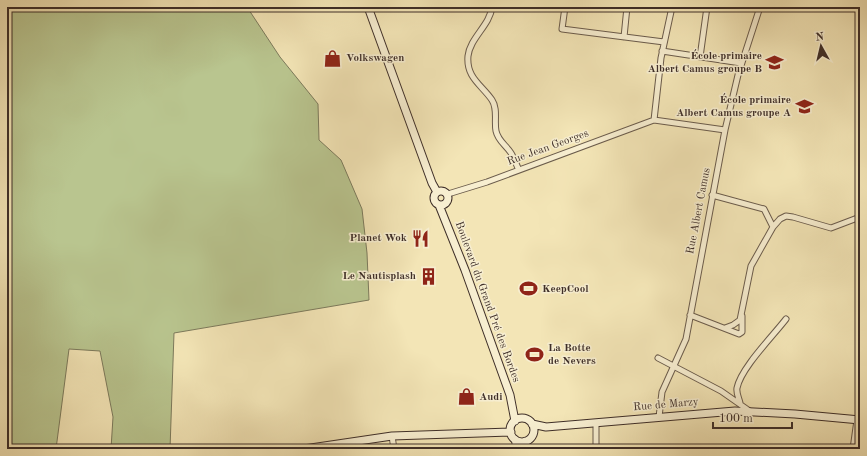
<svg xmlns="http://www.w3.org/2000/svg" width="867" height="456" font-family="'Old Standard TT',serif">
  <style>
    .green { fill: #b9c58f; stroke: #7c7a5c }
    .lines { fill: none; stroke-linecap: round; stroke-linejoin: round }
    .minor-casing { stroke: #6b5c4c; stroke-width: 7 }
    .tertiary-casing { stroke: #6b5c4c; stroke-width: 8 }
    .secondary-casing { stroke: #3e2e28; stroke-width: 9 }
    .minor { stroke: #f7eed0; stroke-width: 5 }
    .tertiary { stroke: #f7eed0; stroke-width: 6 }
    .secondary { stroke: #f7eed0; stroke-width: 7 }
    .labels { text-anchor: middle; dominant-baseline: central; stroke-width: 3; stroke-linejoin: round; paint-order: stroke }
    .poi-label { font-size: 11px; font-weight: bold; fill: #3e2e28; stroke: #f7eed0; text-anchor: end }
    .street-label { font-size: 11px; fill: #3e2e28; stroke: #f7eed0 }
  </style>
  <rect width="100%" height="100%" fill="#f3e5b6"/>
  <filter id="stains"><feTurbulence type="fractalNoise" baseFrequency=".005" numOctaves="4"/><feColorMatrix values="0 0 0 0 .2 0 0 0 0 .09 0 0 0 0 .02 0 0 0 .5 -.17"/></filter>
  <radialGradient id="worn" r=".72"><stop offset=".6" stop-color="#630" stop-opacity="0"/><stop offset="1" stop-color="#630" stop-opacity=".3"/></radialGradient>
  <!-- green -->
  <path class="green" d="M7,7h240l33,50 38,47 1,36 22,20 21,49 5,44 2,47 -195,33 -4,116h-59l2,-32 -13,-66 -31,-2 -13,100 -49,-2z"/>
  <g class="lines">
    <defs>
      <path id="minor" d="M492,7c-2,18 -22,31 -24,49 -2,22 14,29 24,44 6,9 2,21 4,31 2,10 10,14 15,22 3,5 5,11 8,17
        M565,7l-3,22 102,13
        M624,37l3,-30
        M662,51l79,12
        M700,57l7,-50
        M654,120l7,-62 11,-51
        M654,120l71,10
        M448,194l39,-12 167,-62
        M712,195l52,14 9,18
        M690,315l49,19 3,-2v-16
        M725,328l8,-3 7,-5 11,-54 22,-39 7,-8 6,-3 7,1 38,11 29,-11
        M658,358l63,33 30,21
        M740,403c-1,-5 -4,-10 -3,-15 4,-20 36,-52 49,-69
        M659,417l3,-25 24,-53 39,-209 13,-55 22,-68
        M392,436l2,13
        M596,449v-26
        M853,449l4,-29"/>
      <path id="tertiary" d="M515,439l1,10
        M519,449l6,-8"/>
      <path id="secondary" d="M368,7l64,176 5,9
        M434 198a7 7 0 1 1 14 0a7 7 0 1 1-14 0Z
        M439,205l26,65 45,125 5,26
        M510 430a12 12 0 1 1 24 0a12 12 0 1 1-24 0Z
        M532,424l14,3 189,-16 60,3 65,6
        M304,449l88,-13 119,-4"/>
    </defs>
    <!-- minor casing -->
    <use href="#minor" class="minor-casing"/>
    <!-- tertiary casing -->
    <use href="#tertiary" class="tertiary-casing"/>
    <!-- secondary casing -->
    <use href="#secondary" class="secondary-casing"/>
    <!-- minor -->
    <use href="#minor" class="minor"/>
    <!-- tertiary -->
    <use href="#tertiary" class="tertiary"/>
    <!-- secondary -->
    <use href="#secondary" class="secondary"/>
  </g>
  <!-- icons -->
  <defs>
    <symbol id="shop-bare" viewBox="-9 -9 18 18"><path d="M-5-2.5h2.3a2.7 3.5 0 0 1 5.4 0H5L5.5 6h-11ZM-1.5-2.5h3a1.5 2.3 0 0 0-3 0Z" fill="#8f2418" stroke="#f7eed0" stroke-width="2.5" paint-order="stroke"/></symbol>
    <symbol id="school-bare" viewBox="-9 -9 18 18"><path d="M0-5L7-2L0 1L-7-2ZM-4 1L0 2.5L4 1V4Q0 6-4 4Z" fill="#8f2418" stroke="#f7eed0" stroke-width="2.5" paint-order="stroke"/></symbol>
    <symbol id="restaurant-bare" viewBox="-9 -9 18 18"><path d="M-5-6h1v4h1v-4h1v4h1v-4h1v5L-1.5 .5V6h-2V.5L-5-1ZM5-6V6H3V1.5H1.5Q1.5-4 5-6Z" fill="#8f2418" stroke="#f7eed0" stroke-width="2.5" paint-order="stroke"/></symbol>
    <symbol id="building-bare" viewBox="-9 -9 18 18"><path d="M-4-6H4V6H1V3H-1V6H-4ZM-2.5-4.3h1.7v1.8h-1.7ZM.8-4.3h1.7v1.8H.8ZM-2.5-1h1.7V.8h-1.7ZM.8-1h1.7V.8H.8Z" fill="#8f2418" stroke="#f7eed0" stroke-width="2.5" paint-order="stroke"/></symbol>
    <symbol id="stadium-bare" viewBox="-9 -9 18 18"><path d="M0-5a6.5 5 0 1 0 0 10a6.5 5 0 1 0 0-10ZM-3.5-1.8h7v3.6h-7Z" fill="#8f2418" stroke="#f7eed0" stroke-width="2.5" paint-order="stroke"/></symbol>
  </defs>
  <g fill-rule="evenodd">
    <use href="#shop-bare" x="320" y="46" width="25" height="25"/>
    <use href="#school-bare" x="762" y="50" width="25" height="25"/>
    <use href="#school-bare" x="792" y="94" width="25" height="25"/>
    <use href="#restaurant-bare" x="408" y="226" width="25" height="25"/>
    <use href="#building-bare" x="416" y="264" width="25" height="25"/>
    <use href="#stadium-bare" x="516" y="276" width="25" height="25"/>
    <use href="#stadium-bare" x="522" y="342" width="25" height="25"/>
    <use href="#shop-bare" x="454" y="384" width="25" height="25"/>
  </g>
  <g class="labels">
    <!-- poi labels -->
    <g class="poi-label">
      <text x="762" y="56">École primaire<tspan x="762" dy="13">Albert Camus groupe B</tspan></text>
      <text x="346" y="58" text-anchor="start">Volkswagen</text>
      <text x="791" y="100">École primaire<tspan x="791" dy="13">Albert Camus groupe A</tspan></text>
      <text x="407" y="238">Planet Wok</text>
      <text x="416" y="276">Le Nautisplash</text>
      <text x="542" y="289" text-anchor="start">KeepCool</text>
      <text x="548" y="348" text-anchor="start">La Botte<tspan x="548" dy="13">de Nevers</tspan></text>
      <text x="479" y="397" text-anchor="start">Audi</text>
    </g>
    <!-- street labels -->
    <g class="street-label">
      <text transform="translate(548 148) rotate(-20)">Rue Jean Georges</text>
      <text transform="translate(699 211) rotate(-79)">Rue Albert Camus</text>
      <text transform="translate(487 302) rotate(70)">Boulevard du Grand Pré des Bordes</text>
      <text transform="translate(666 405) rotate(-5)">Rue de Marzy</text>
    </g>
  </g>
  <!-- margin -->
  <rect width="867" height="456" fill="none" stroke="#f3e5b6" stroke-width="24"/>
  <rect x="8" y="8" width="851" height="440" fill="none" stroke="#3e2e28" stroke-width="2"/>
  <rect x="12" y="12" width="843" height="432" fill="none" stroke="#3e2e28"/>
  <!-- north arrow -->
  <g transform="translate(821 46) rotate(352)" stroke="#f7eed0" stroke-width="3" paint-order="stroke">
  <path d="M0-3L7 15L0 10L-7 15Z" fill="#3e2e28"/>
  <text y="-6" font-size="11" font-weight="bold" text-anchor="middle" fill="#3e2e28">N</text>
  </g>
  <!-- scale -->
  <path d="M713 422v6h79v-6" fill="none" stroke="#3e2e28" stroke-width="2"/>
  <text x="719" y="422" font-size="12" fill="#3e2e28" stroke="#f7eed0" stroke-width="3" paint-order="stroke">100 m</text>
  <rect width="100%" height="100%" filter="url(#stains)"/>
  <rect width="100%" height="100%" fill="url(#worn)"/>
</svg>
